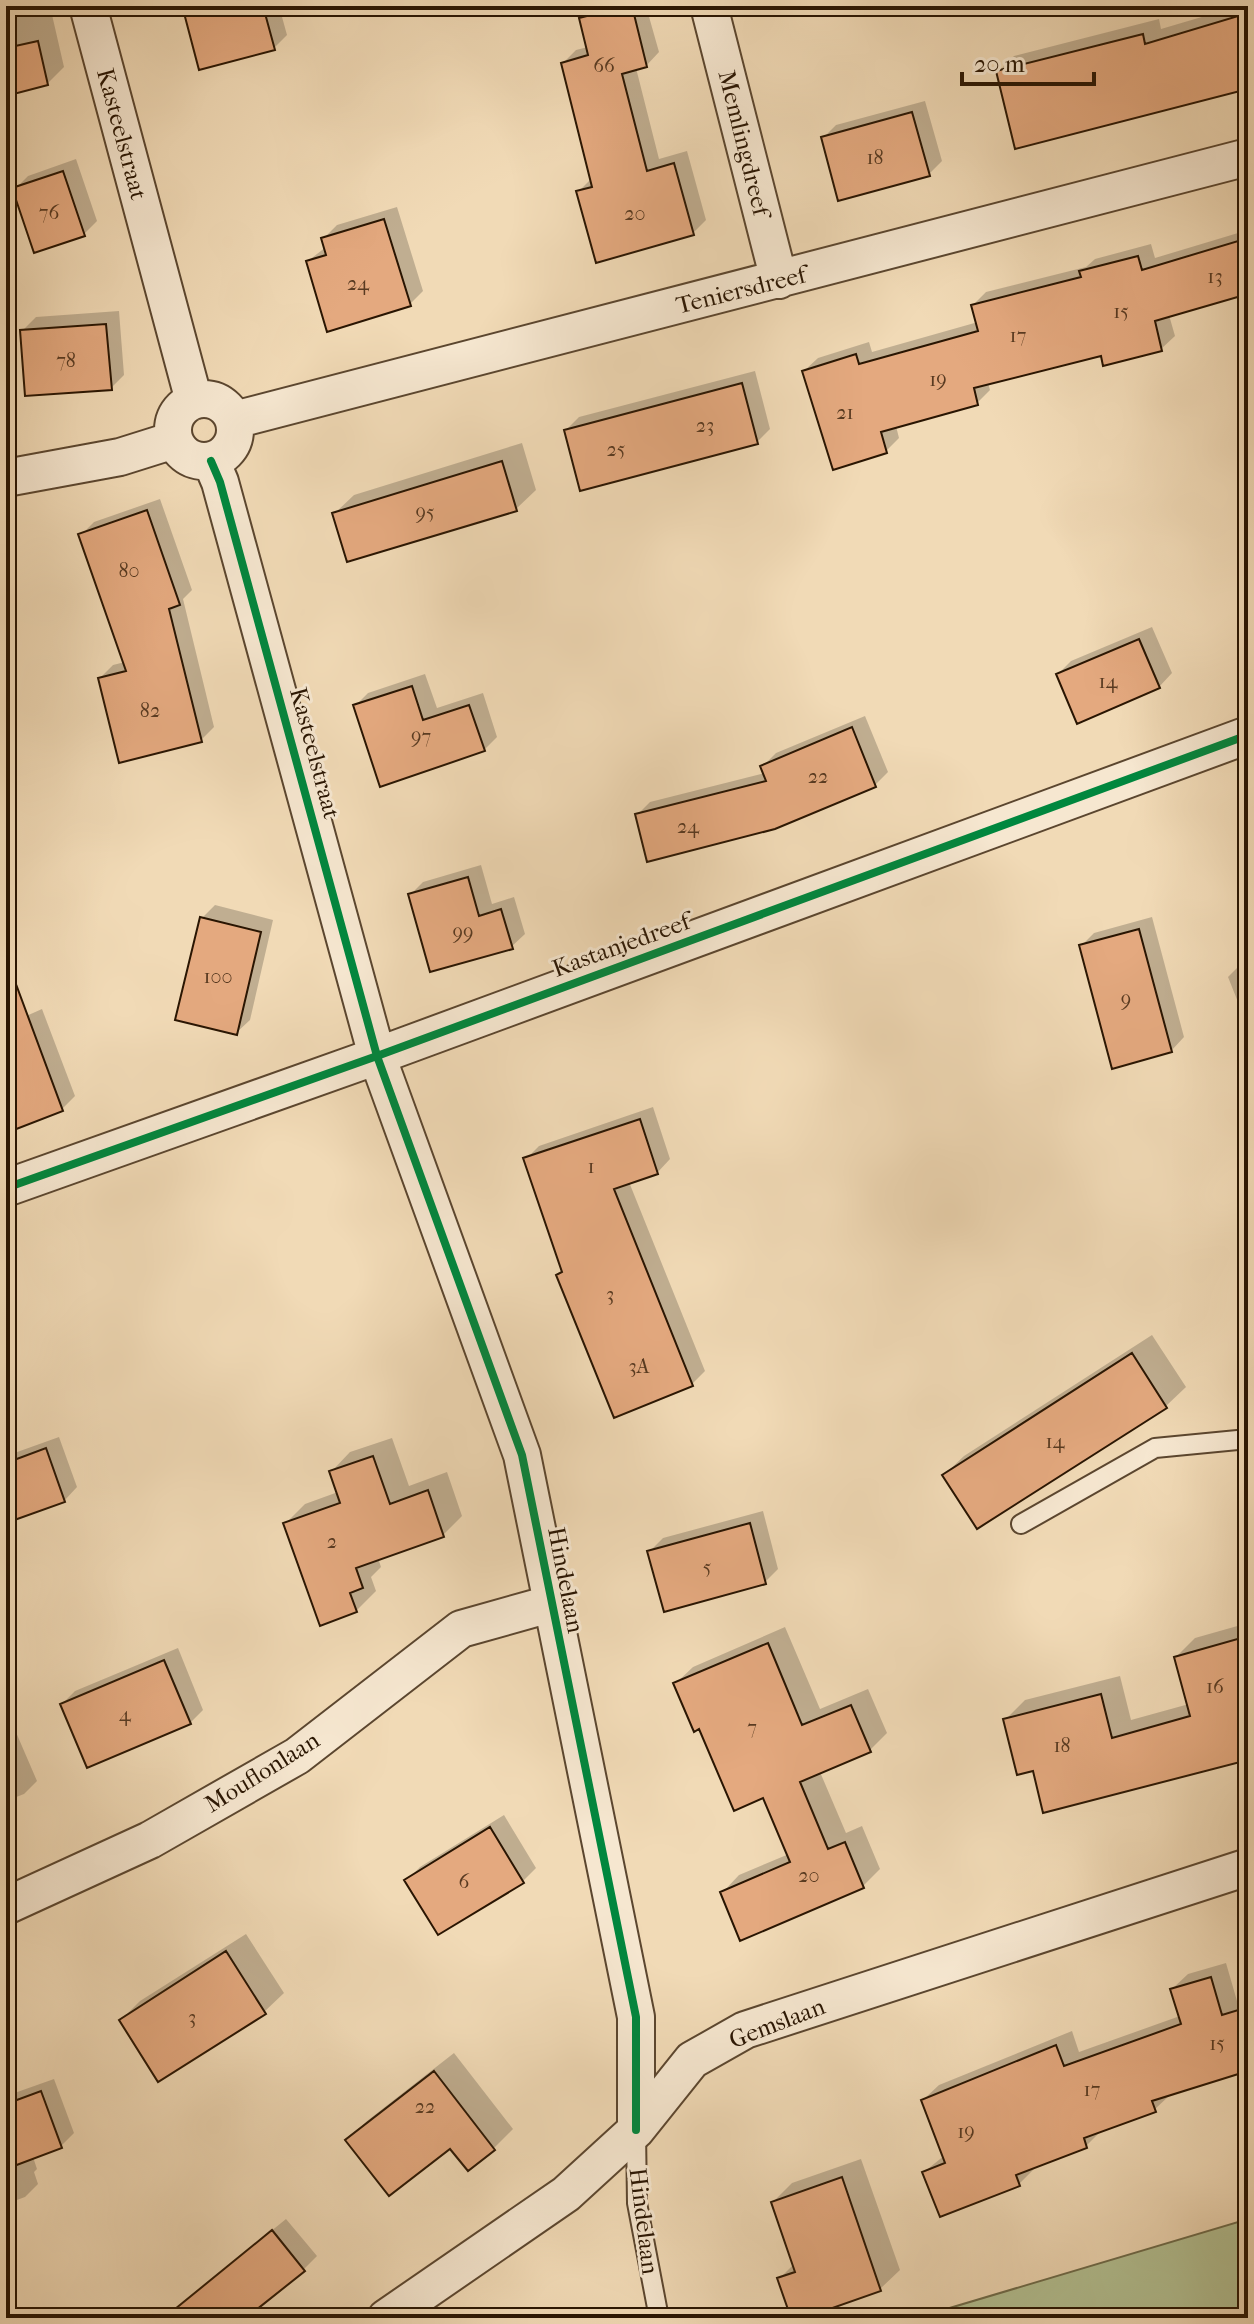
<svg xmlns="http://www.w3.org/2000/svg" width="1254" height="2324" font-family="'IM FELL French Canon',serif">
  <style>
    .green { fill: #b3c193; stroke: #6e6b4a; stroke-width: 2 }
    .shadow { fill: #0003 }
    .building { fill: #e4a97f; stroke: #291502; stroke-width: 2 }
    .lines { fill: none; stroke-linecap: round; stroke-linejoin: round }
    .service-casing { stroke: #5b462f; stroke-width: 22 }
    .minor-casing { stroke: #5b462f; stroke-width: 40 }
    .service { stroke: #f6e7d0; stroke-width: 18 }
    .minor { stroke: #f6e7d0; stroke-width: 36 }
    .cycleway-casing { stroke: #f6e7d0; stroke-width: 13 }
    .cycleway { stroke: #00873e; stroke-width: 8 }
    .labels { text-anchor: middle; dominant-baseline: central; stroke-width: 6; stroke-linejoin: round; paint-order: stroke }
    .number-label { font-size: 20px; fill: #583a21 }
    .street-label { font-size: 24px; fill: #291502; stroke: #f6e7d0 }
  </style>
  <rect width="100%" height="100%" fill="#f1dab6"/>
  <filter id="stains"><feTurbulence type="fractalNoise" baseFrequency=".0025" numOctaves="4"/><feColorMatrix values="0 0 0 0 .2 0 0 0 0 .09 0 0 0 0 .02 0 0 0 .5 -.17"/></filter>
  <radialGradient id="worn" r=".72"><stop offset=".6" stop-color="#630" stop-opacity="0"/><stop offset="1" stop-color="#630" stop-opacity=".3"/></radialGradient>
  <!-- green -->
  <path class="green" d="M1248,2219v99h-332z"/>
  <!-- shadow -->
  <path class="shadow" d="M6,6h44l14,61 -17,17 -41,10z
    M184,6h95l8,29 -13,13 -74,20z
    M578,6h68l13,46 -13,14 -10,2 23,91 28,-8 19,69 -13,13 -115,-41 14,-14 -29,-115 13,-13 12,-3z
    M1239,6h9v81l-250,-15 16,-16 145,-37 2,10z
    M925,101l17,60 -13,13 -106,-36 13,-13z
    M76,159l21,62 -13,13 -69,-45 13,-13z
    M397,207l26,84 -13,13 -102,-43 18,-14 -2,-9 13,-13z
    M1248,230v62l-79,23 6,21 -14,13 -59,5 -114,29 2,7 -13,13 -81,23 3,12 -13,13 -82,-80 14,-13 51,-16 3,10 106,-30 -5,-17 13,-13 100,-25 9,-8 56,-15 4,14z
    M119,311l5,64 -13,13 -89,-57 14,-14z
    M755,371l15,58 -13,13 -191,-12 13,-13z
    M522,443l14,47 -20,19 -182,5 20,-19z
    M160,499l32,91 -9,9 31,128 -13,13 -101,-62 13,-13 12,-3 -44,-127 13,-13z
    M1152,627l20,46 -13,14 -101,-13 13,-13z
    M425,674l12,34 46,-15 14,44 -13,13 -129,-44 13,-13z
    M865,716l23,56 -13,13 -238,30 13,-13 115,-29 -2,-7 13,-13z
    M481,865l11,39 22,-7 11,37 -14,13 -101,-52 13,-13z
    M215,905l58,15 -23,100 -14,13 -34,-115z
    M1152,917l32,120 -13,14 -90,-105 13,-13z
    M1248,957v70l-20,-50z
    M42,1009l33,87 -13,13 -56,22v-106z
    M653,1107l17,52 -13,14 -28,9 76,189 -13,13 -133,-109 5,-5 -38,-111 13,-13z
    M1152,1335l34,52 -20,19 -189,121 -33,-52 20,-19z
    M59,1437l18,50 -13,14 -58,20v-65z
    M392,1438l17,48 38,-14 15,44 -19,19 -65,23 3,9 -10,10 5,14 -20,20 -71,-87 20,-20 33,-12 -7,-20 19,-20z
    M763,1511l15,58 -13,13 -115,-31 13,-13z
    M1248,1623v135l-213,10 -30,-48 20,-20 95,-24 11,44 58,-16 -13,-47 19,-19z
    M785,1627l35,82 48,-20 19,44 -17,17 -50,22 26,61 16,-7 18,43 -17,17 -141,7 17,-18 50,-21 -25,-59 -64,-68 -25,-43 18,-17z
    M178,1648l25,62 -13,13 -128,-19 13,-13z
    M9,1716l28,65 -13,13 -18,7v-84z
    M504,1815l32,53 -13,13 -84,51 -32,-52 13,-13z
    M246,1934l38,59 -20,19 -143,8 19,-19z
    M1226,1963l11,38 11,-3v71l-78,26 -16,15 -53,21 -15,15 -52,20v3l-15,15 -95,-12 21,-17 -22,-55 16,-15 133,-54 7,21 101,-36 -8,-27 16,-15z
    M454,2053l59,76 -19,19 -26,20 -17,-22 -103,-6 19,-19z
    M54,2079l20,54 -13,13 -28,11 4,12 -3,3 4,12 -13,13 -19,7v-108z
    M861,2159l39,111 -20,19 -87,29 -14,-39 15,-15 -21,-62 19,-19z
    M286,2219l31,37 -13,13 -61,49h-61l7,-20z"/>
  <!-- building -->
  <path class="building" d="M211,6h52l12,44 -76,20 -15,-57z
    M626,6h6l15,61 -25,7 25,97 27,-8 20,72 -98,28 -20,-72 16,-4 -31,-124 27,-8 -9,-37z
    M1248,13v76l-233,60 -19,-78 147,-37 2,10z
    M38,41l10,44 -42,11v-48z
    M912,112l18,64 -92,25 -17,-64z
    M63,171l22,65 -51,17 -22,-65z
    M384,219l27,87 -84,26 -21,-71 20,-6 -5,-17z
    M1248,238v56l-93,27 7,30 -59,15 -2,-10 -127,32 4,17 -97,27 6,21 -54,17 -31,-99 54,-17 3,10 119,-33 -7,-26 110,-28 -2,-6 59,-15 4,14z
    M106,324l6,66 -87,6 -5,-66z
    M742,383l16,61 -178,47 -16,-61z
    M502,461l15,50 -170,51 -15,-49z
    M147,510l33,95 -11,4 33,133 -83,21 -21,-85 28,-7 -48,-137z
    M1139,639l21,49 -83,36 -21,-50z
    M412,686l11,34 46,-15 16,46 -105,36 -27,-82z
    M852,727l24,60 -101,42 -128,33 -12,-48 131,-33 -6,-15z
    M468,877l11,39 22,-7 12,40 -83,23 -22,-78z
    M200,917l61,15 -24,103 -62,-15z
    M1139,929l33,123 -60,17 -33,-124z
    M10,968l53,143 -57,22v-164z
    M640,1119l18,55 -44,15 79,197 -79,32 -58,-143 6,-3 -39,-114z
    M1132,1353l35,55 -190,121 -35,-54z
    M46,1448l19,54 -59,21v-60z
    M373,1456l17,48 38,-14 16,47 -88,31 7,20 -13,5 7,19 -37,14 -37,-103 57,-20 -11,-32z
    M750,1523l16,61 -102,28 -17,-61z
    M1248,1636v124l-205,53 -10,-42 -16,4 -14,-56 98,-25 11,44 78,-22 -16,-59z
    M768,1643l34,82 49,-20 20,47 -71,30 28,67 17,-7 19,46 -124,53 -20,-49 70,-30 -27,-64 -29,13 -35,-82 -5,3 -21,-49z
    M164,1660l27,64 -104,44 -27,-64z
    M490,1827l34,56 -86,52 -34,-55z
    M226,1951l40,63 -108,68 -39,-62z
    M1211,1977l11,38 26,-8v64l-96,30 4,11 -72,26 3,10 -71,27 4,11 -80,31 -18,-45 23,-9 -24,-63 135,-55 8,21 117,-42 -11,-35z
    M434,2071l61,79 -27,21 -18,-22 -61,47 -44,-56z
    M41,2091l21,57 -56,21v-65z
    M842,2177l39,114 -77,27h-13l-14,-40 18,-6 -24,-70z
    M272,2230l33,41 -59,47h-82z"/>
  <g class="lines">
    <defs>
      <path id="service" d="M1021,1524l134,-76 93,-9
        M636,2131l1,72 22,115"/>
      <path id="minor" d="M88,6l102,380 6,14
        M709,6l70,274
        M173 430a31 31 0 1 1 62 0a31 31 0 1 1-62 0Z
        M234,420l1014,-263
        M211,461l9,21 157,574 145,399 114,562v113
        M6,478l114,-21 54,-17
        M6,1188l371,-132 871,-321
        M6,1906l144,-66 147,-84 164,-127 89,-25
        M386,2318l180,-124 70,-64 56,-70 53,-30 503,-163"/>
    </defs>
    <!-- service casing -->
    <use href="#service" class="service-casing"/>
    <!-- minor casing -->
    <use href="#minor" class="minor-casing"/>
    <!-- service -->
    <use href="#service" class="service"/>
    <!-- minor -->
    <use href="#minor" class="minor"/>
    <defs>
      <path id="cycleway" d="M211,461l9,21 157,574 145,399 114,562v113
        M6,1188l371,-132 871,-321"/>
    </defs>
    <!-- cycleway casing -->
    <use href="#cycleway" class="cycleway-casing"/>
    <!-- cycleway -->
    <use href="#cycleway" class="cycleway"/>
  </g>
  <g class="labels">
    <!-- number labels -->
    <g class="number-label">
      <text x="604" y="65">66</text>
      <text x="875" y="157">18</text>
      <text x="49" y="212">76</text>
      <text x="635" y="213">20</text>
      <text x="1215" y="276">13</text>
      <text x="358" y="283">24</text>
      <text x="1121" y="311">15</text>
      <text x="1018" y="335">17</text>
      <text x="66" y="360">78</text>
      <text x="938" y="379">19</text>
      <text x="845" y="412">21</text>
      <text x="705" y="425">23</text>
      <text x="616" y="449">25</text>
      <text x="425" y="512">95</text>
      <text x="129" y="570">80</text>
      <text x="1108" y="681">14</text>
      <text x="150" y="710">82</text>
      <text x="421" y="736">97</text>
      <text x="818" y="776">22</text>
      <text x="688" y="826">24</text>
      <text x="463" y="932">99</text>
      <text x="218" y="976">100</text>
      <text x="1126" y="999">9</text>
      <text x="591" y="1166">1</text>
      <text x="610" y="1294">3</text>
      <text x="639" y="1366">3A</text>
      <text x="1055" y="1441">14</text>
      <text x="332" y="1541">2</text>
      <text x="707" y="1567">5</text>
      <text x="1215" y="1686">16</text>
      <text x="125" y="1714">4</text>
      <text x="752" y="1727">7</text>
      <text x="1062" y="1745">18</text>
      <text x="809" y="1875">20</text>
      <text x="464" y="1881">6</text>
      <text x="192" y="2017">3</text>
      <text x="1217" y="2043">15</text>
      <text x="1092" y="2089">17</text>
      <text x="425" y="2106">22</text>
      <text x="966" y="2131">19</text>
    </g>
    <!-- street labels -->
    <g class="street-label">
      <text transform="translate(122 134) rotate(75)">Kasteelstraat</text>
      <text transform="translate(744 143) rotate(76)">Memlingdreef</text>
      <text transform="translate(741 290) rotate(-14)">Teniersdreef</text>
      <text transform="translate(315 753) rotate(75)">Kasteelstraat</text>
      <text transform="translate(621 945) rotate(-20)">Kastanjedreef</text>
      <text transform="translate(566 1580) rotate(79)">Hindelaan</text>
      <text transform="translate(262 1772) rotate(-32)">Mouflonlaan</text>
      <text transform="translate(777 2023) rotate(-21)">Gemslaan</text>
      <text transform="translate(644 2221) rotate(83)">Hindelaan</text>
    </g>
  </g>
  <!-- margin -->
  <rect width="1254" height="2324" fill="none" stroke="#f1dab6" stroke-width="32"/>
  <rect x="8" y="8" width="1238" height="2308" fill="none" stroke="#291502" stroke-width="4"/>
  <rect x="16" y="16" width="1222" height="2292" fill="none" stroke="#291502" stroke-width="2"/>
  <!-- scale -->
  <path d="M962 72v12h132v-12" fill="none" stroke="#291502" stroke-width="4"/>
  <text x="974" y="72" font-size="24" fill="#291502" stroke="#f6e7d0" stroke-width="6" paint-order="stroke">20 m</text>
  <rect width="100%" height="100%" filter="url(#stains)"/>
  <rect width="100%" height="100%" fill="url(#worn)"/>
</svg>
